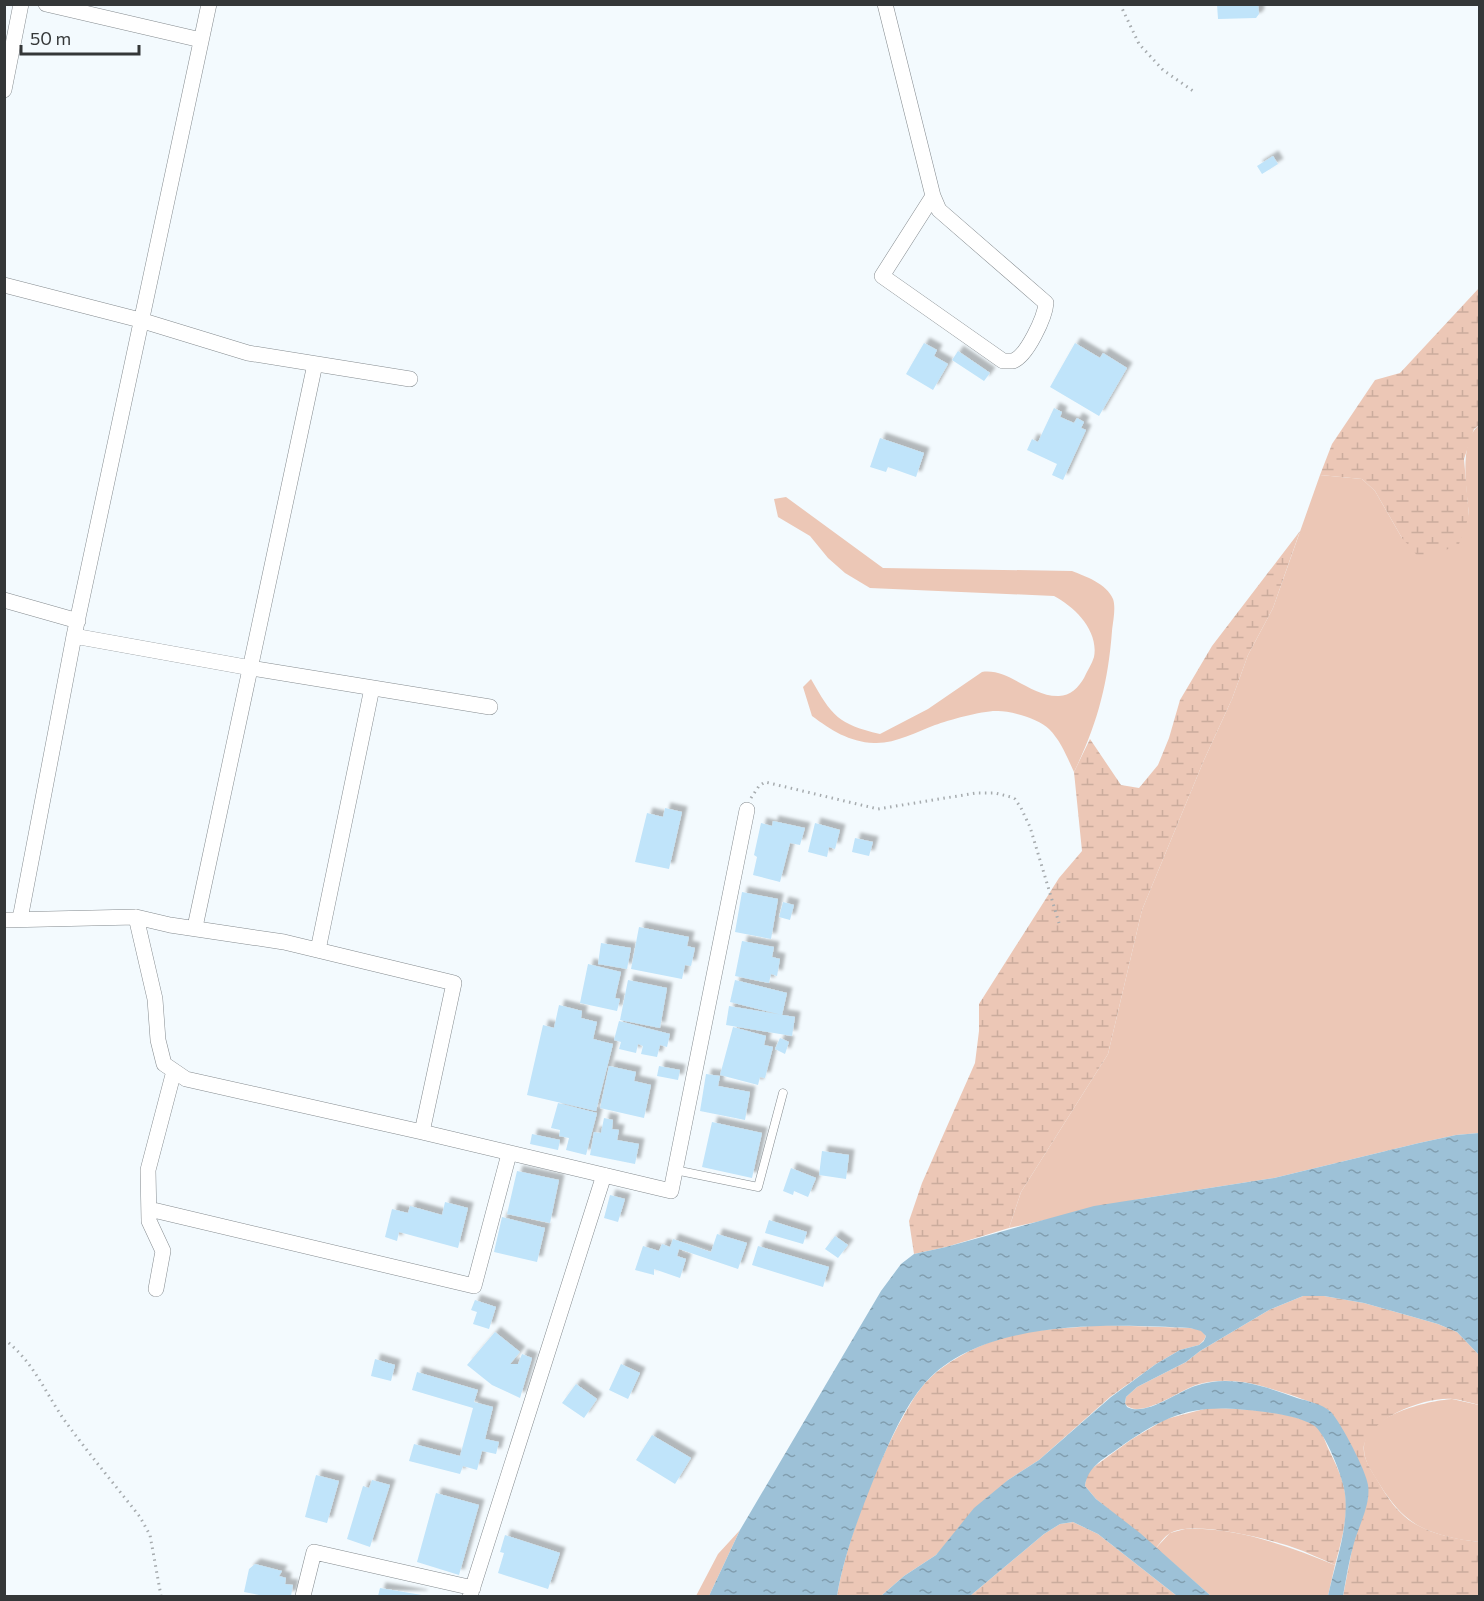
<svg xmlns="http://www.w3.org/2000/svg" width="1484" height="1601" font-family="Commissioner,sans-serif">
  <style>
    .green { fill: #ecc7b6 }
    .wetland { fill: url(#wetland-marsh) }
    .water { fill: url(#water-ripples) }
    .building { fill: #c0e4fa; filter: url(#shadow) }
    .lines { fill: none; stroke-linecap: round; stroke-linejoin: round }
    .service-casing { stroke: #858b8f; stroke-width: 9 }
    .minor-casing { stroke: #858b8f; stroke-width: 16 }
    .path { stroke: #a6abae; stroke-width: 3; stroke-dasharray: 1.5 4.5; stroke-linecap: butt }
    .service { stroke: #fff; stroke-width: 8 }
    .minor { stroke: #fff; stroke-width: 15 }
  </style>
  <defs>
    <pattern id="wetland-marsh" width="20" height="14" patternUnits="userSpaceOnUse" patternTransform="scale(1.5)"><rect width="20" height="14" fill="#ecc7b6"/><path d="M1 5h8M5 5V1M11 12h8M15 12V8" fill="none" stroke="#cbac9d"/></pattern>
    <pattern id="water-ripples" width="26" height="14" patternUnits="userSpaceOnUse" patternTransform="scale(1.5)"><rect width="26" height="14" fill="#9dc1d7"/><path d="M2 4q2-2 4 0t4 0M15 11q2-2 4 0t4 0" fill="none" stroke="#819eaf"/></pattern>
    <filter id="shadow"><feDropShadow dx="5.5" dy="-5.5" stdDeviation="1.5" flood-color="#0004"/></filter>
  </defs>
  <rect width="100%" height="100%" fill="#f3fafe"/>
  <!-- green -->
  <path class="green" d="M1479,425v708l-23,2 -37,8 -145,35 -135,21 -130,29 12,-36 87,-138 34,-144 62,-150 28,-61 16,-44 25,-47 47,-133 42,4 13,12 27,47 67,-22c-2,-25 -11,-74 10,-91z
    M786,497l97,71 189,3c13,5 35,13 41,28 3,8 0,23 -1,32 -4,53 -15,94 -38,141 -7,-15 -13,-31 -25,-43 -9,-10 -38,-18 -51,-18 -14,-1 -49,9 -63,14 -19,7 -40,19 -61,18 -25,-1 -43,-13 -62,-27l-9,-29 8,-8c21,37 27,45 69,55l48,-25 54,-37c27,-4 49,25 77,24 11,0 20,-9 25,-18 3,-7 8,-14 10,-21 5,-26 -19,-50 -40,-61l-184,-8 -25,-15 -17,-15 -18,-22 -32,-19 -4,-18z
    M1452,1399l27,6v137c-19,-2 -45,-7 -62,-17 -16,-10 -27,-24 -37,-40 -7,-12 -17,-24 -16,-38 2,-32 63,-46 88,-48z
    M1185,1529c52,-2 103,17 150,36l-7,31h-117l-55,-48 14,-15z
    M740,1530l-31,66h-13l22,-42z"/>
  <!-- wetland -->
  <path class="wetland" d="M1479,288v137l-5,4 -10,30 5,57 -10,28 -37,17 -20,-23 -27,-47 -13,-12 -42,-4 12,-31 43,-64 25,-7z
    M1300,531l-27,77 -25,47 -16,44 -28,61 -62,150 -34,144 -87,138 -12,36 -63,19 -32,7 -5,-33 13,-38 53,-120 4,-32v-27l80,-126 23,-27 -8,-79 16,-33 31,46 18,3 19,-23 11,-27 11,-38 32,-54z
    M1303,1296h21l40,7 74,21 19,8 22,23v50c-8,-2 -17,-5 -26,-6 -26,-3 -82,18 -89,46 -2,11 6,24 12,33 7,12 14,24 24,34 18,20 54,27 79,30v54h-136l10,-52 15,-46 -38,-87c-12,-7 -25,-11 -39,-16 -31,-10 -61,-20 -95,-10 -16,5 -57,36 -71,19l1,-7 11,-10 49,-25 14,-11 69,-41z
    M1101,1325l89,3 11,2 5,6 -2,4 -5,5 -19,5 -24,14 -46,33 -71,63 -31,20 -72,75 -32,21 -23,20h-44c9,-54 36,-123 62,-172 8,-14 16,-30 27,-42 18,-19 46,-34 70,-42 33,-12 71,-11 105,-15z
    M1208,1408c25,0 88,3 108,18 7,6 9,16 13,24 6,13 14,28 16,43 4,24 -4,49 -10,72 -14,-6 -28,-13 -43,-18 -23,-8 -103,-28 -123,-13 -5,3 -9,9 -13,14l-60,-49 -11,-13 1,-9 5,-8 41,-30 34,-20z
    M1073,1522l25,12 79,62h-207l74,-62 16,-10z"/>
  <!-- water -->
  <path class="water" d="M1479,1133v222l-22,-23 -19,-8 -74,-21 -40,-7h-21l-34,14 -69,41 -14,11 -49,25 -11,10 -1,6 2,4c18,10 50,-15 68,-21 35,-12 69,0 102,12 11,3 25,6 34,14 10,11 35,58 37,73 3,19 -9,40 -14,58 -5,17 -8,36 -11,53h-15c7,-33 21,-68 17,-102 -1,-14 -20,-63 -32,-69 -13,-8 -33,-11 -48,-13 -68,-9 -93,-2 -149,38 -13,9 -29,18 -31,36l11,13 44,34 71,63h-34l-79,-62 -25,-12 -13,2 -16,10 -74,62h-89l23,-20 32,-21 38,-47 34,-28 31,-20 72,-63 45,-33 24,-14 19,-5 5,-4 2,-5 -5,-5 -11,-3c-79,-4 -207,-10 -265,55 -21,24 -35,58 -48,88 -16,40 -33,82 -40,125h-128l31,-66 141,-239 20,-27 13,-10 32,-7 148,-41 180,-28 145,-35 37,-8z"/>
  <!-- building -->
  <path class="building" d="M1217,4h41l1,10 -3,4 -38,1z
    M1273,156l5,8 -16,10 -5,-8z
    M924,343l13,7 -3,6 14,8 -15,26 -27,-16z
    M1075,343l25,15 3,-5 24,15 -28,48 -49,-29z
    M958,351l32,22 -6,8 -32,-21z
    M1054,408l8,4 -2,5 14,6 3,-5 7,4 -3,6 5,2 -23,50 -11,-5 5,-11 -30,-14 5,-11 6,3z
    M880,438l44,15 -8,24 -28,-10 -2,5 -16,-5z
    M665,808l17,4 -13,57 -34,-7 12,-49 16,4z
    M773,821l32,7 -5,17 -10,-2 -10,39 -27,-7 4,-18 -3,-2 7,-32 11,3z
    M815,823l25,7 -5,19 -6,-2 -2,10 -19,-5z
    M855,838l18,4 -4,14 -17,-4z
    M742,892l36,7 -7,40 -36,-7z
    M783,902l11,3 -4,15 -11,-3z
    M639,927l50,10 -2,9 8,2 -4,18 -6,-1 -3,14 -51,-10z
    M742,941l32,6 -2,10 8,2 -3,17 -6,-2 -2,9 -34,-7z
    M601,943l30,5 -4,21 -29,-5z
    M588,964l33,8 -6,26 5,1 -3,12 -37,-8z
    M628,980l39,8 -7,40 -40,-8z
    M735,980l52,13 -5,22 -52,-13z
    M559,1005l23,6 -1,7 16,4 -4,17 20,5 -17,67 -69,-16 16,-70 11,3z
    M729,1006l66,11 -3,19 -66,-11z
    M619,1021l51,13 -3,13 -7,-2 -3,12 -16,-3 2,-8 -5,-2 -2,9 -17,-4 2,-7 -7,-2z
    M733,1027l33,9 -2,9 9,2 -8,31 -5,-1 -2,8 -38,-10z
    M780,1038l9,4 -4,12 -10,-5z
    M609,1066l27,6 -2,9 17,4 -7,33 -44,-10z
    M659,1066l21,4 -2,10 -21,-4z
    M706,1074l14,2 -2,10 32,6 -5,28 -45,-9z
    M558,1103l39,10 -11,42 -20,-5 3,-12 -10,-2 1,-6 -9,-2z
    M604,1118l9,2 -1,9 7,1 -2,10 22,4 -4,20 -45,-9 4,-23 7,1z
    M712,1122l50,11 -10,45 -50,-11z
    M532,1134l28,6 -2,10 -28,-6z
    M822,1151l27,4 -3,24 -27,-4z
    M791,1168l25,10 -8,19 -14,-6 -1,4 -10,-4z
    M517,1171l42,9 -9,43 -43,-9z
    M610,1195l15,4 -7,23 -14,-4z
    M445,1202l23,6 -10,40 -59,-16 -2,9 -12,-4 7,-28 16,4 2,-7 32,9z
    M502,1217l43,11 -8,34 -43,-10z
    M769,1220l38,12 -4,12 -38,-11z
    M717,1234l30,9 -9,26 -59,-20 -2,7 9,3 -6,19 -26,-9v6l-19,-5 8,-24 16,5 3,-7 8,3 3,-8 38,13z
    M835,1236l13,9 -10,13 -13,-9z
    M758,1246l71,21 -6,20 -71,-22z
    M475,1300l21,7 -7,22 -16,-5 4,-12 -6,-2z
    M495,1332l25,20 -10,12h8l4,-10 10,4 -12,40 -28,-13 -25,-20z
    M375,1359l20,6 -4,16 -20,-5z
    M621,1364l19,9 -12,26 -19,-9z
    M417,1372l61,18 -4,12 19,5 -8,32 14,3 -3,12 -14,-3 -5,19 -14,-4 -3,8 -51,-13 5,-17 46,12 13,-48 -61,-18z
    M576,1384l21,15 -13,19 -22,-15z
    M652,1435l39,23 -16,26 -39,-24z
    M316,1475l23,6 -12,42 -22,-6z
    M372,1480l18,5 -20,62 -23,-8 16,-53 6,2z
    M436,1493l43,12 -20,70 -42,-13z
    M505,1535l55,18 -12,36 -50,-16 6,-20 -4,-1z
    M255,1564l27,7 -3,5 7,2 -1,6 8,1 -2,11h-27l-20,-4 5,-23z
    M380,1588l42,7v1h-44z"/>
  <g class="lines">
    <defs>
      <path id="service" d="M675,1170l83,17 25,-94"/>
      <path id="minor" d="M46,4l155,36
        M885,4l48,192 6,14 107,93c-1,14 -19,53 -33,58 -1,0 -9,0 -10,0l-121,-85 51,-80
        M4,90l17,-86
        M4,285l136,35 108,33 162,26
        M4,600l74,21
        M74,636l177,32 239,39
        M136,917l19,82 3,41 6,24 22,15 236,53
        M20,919l54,-283 135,-632
        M4,920l132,-3 34,8 114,17 170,41 -32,149 249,59 76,-381
        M195,927l120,-563
        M318,950l54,-262
        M149,1209l325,77 35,-132
        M156,1289l7,-38 -14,-30 -1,-51 26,-99
        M303,1596l11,-44 159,36
        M470,1596l134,-421"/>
    </defs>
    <!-- service casing -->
    <use href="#service" class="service-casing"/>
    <!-- minor casing -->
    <use href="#minor" class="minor-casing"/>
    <!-- path -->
    <path class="path" d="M1120,4l19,40 24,26 33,23
      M751,798l8,-12 6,-4 113,27 98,-16h19l16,4 4,2 6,9 9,19 29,96
      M4,1339c30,23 40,52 61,82 24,33 50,64 75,96l10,18 11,61"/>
    <!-- service -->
    <use href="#service" class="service"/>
    <!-- minor -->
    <use href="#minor" class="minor"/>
  </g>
  <!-- border -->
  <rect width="1484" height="1601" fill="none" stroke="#343738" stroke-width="12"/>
  <!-- scale -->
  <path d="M21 45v9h118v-9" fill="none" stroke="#343738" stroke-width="3"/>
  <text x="30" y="45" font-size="18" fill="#343738" stroke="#f3fafe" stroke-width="4.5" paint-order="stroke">50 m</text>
</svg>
